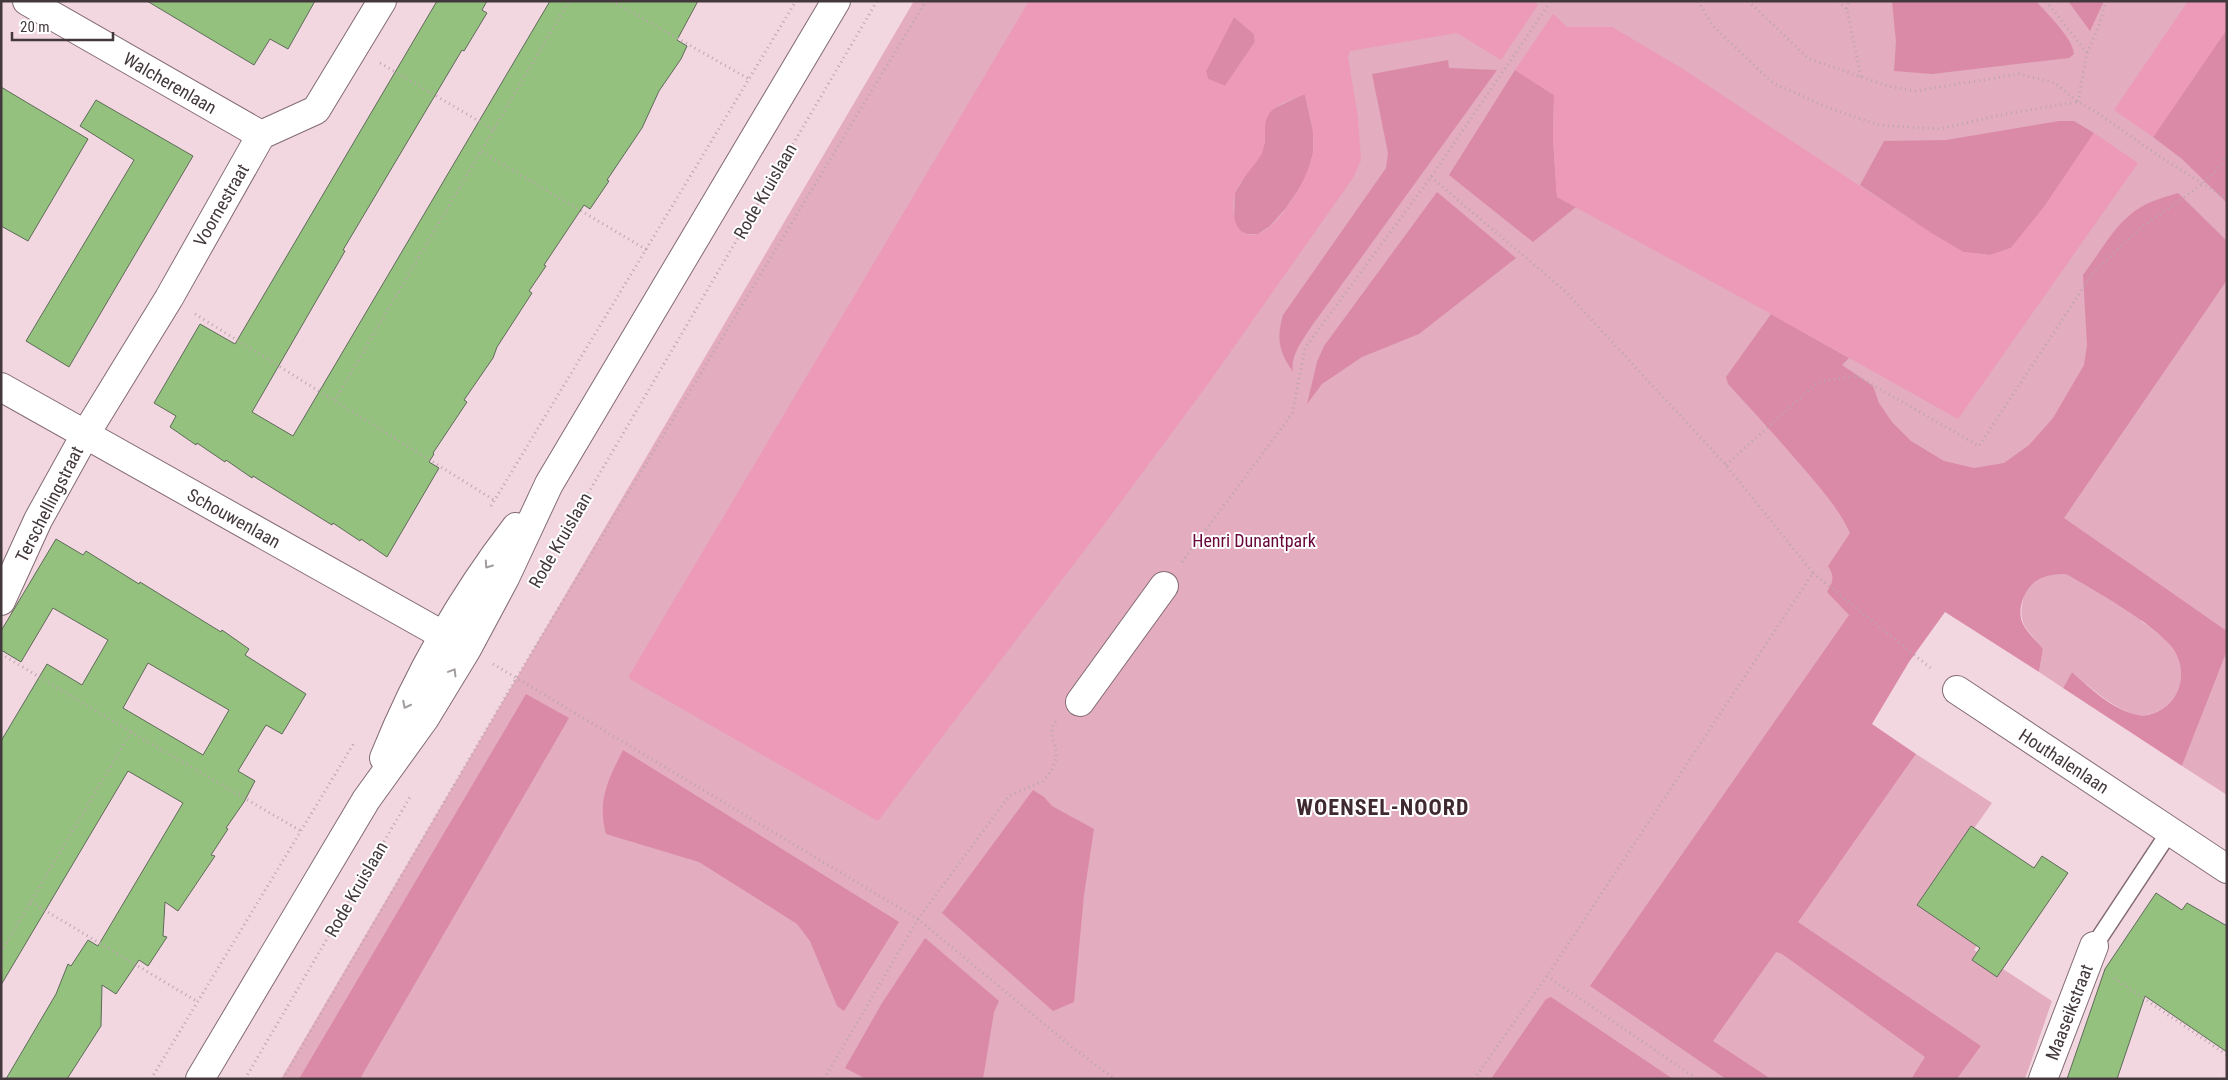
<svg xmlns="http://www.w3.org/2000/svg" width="2228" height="1080" font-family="'Roboto Condensed',sans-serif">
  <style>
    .green { fill: #e3acbf }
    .forest { fill: #da8aa7 }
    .water { fill: #ec9ab8; fill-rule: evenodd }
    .building { fill: #94c17e; stroke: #5e6b59; fill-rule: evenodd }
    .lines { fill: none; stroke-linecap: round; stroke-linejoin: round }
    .lane-casing { stroke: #836b73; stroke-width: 19 }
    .street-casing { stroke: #836b73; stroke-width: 30 }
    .secondary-casing { stroke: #836b73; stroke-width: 30 }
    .path { stroke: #bca5ad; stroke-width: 3; stroke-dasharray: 1 4; stroke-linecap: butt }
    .lane { stroke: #fff; stroke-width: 16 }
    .street { stroke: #fff; stroke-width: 28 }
    .secondary { stroke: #fff; stroke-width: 28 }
    .oneway { stroke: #a19c9e }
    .labels { text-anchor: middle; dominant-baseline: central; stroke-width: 4; stroke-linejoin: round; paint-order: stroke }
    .street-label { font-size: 18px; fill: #43383c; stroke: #fff }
    .park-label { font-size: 18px; fill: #68063a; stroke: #fff }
    .district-label { font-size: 22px; font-weight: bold; letter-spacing: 1px; fill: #3e2931; stroke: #fff }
  </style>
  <rect width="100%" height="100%" fill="#f3d7e0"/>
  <!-- green -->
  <path class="green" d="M914,1h1313v630l-63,-43 -23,33c10,7 23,16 30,25 17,22 14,54 -12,65 -5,2 -14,5 -19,5 -19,-2 -54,-31 -68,-44l-9,16 -24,-16 4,-23c-16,-21 -27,-24 -19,-53l-80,-61 -157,233 51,97 78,-111 76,49 -66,93 59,37 -11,17 78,51 -27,78h-68l24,-33 -55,11 -15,22h-1630z
    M2227,651v144l-45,-29z"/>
  <!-- forest -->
  <path class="forest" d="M1892,1h144c11,13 37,37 38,53l-5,4 -137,16 -38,-3 2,-29z
    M2068,1h36l-14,30z
    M1234,17l20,17 1,8 -30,44 -17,-7 -2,-8z
    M2227,29v174l-45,-44 -29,-22z
    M1448,60l1,8 48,2 -186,257c-9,14 -21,29 -18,45 -14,-20 -17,-33 -10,-57l103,-147 2,-15 -16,-79z
    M1515,70l39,25 -1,44 4,58 19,10 -43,35 -84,-67z
    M1302,95h3l8,36v22l-7,25 -20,30 -16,18 -12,8h-11l-7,-3 -6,-9 1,-29 30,-51 -1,-22 5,-9z
    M2059,121h15l20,12 -50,74 -33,41 -21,7 -27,-3 -32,-19 -71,-48 24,-44 62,-1z
    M1437,192l79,66 -97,76 -57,23 -40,27 -15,20 10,-42 7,-16z
    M2178,193l49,48v39l-163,238 163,113v20l-45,115 -119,-78 9,-16c19,17 41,38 66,43 5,2 14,-1 19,-3 26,-11 32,-45 13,-67 -21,-24 -74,-54 -104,-71 -10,0 -22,1 -30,7 -12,8 -20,30 -13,43 4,9 14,17 20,25l-4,23 -94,-60 -36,50 -37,62 44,30 -118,168 183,124 -24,33h-46l14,-22 -143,-103 -6,-2 -63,89 58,38h-45l-136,-93 259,-371 -22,-23c6,-11 8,-15 1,-26l22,-33c-11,-24 -28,-43 -45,-63 -25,-29 -51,-58 -77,-86l-2,-7 45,-63 78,44 -7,7 31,21 6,17 13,19 19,19 33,20 30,7 30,-5 25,-18 24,-27 31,-53 3,-20 -4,-70c17,-22 33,-54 58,-68 12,-7 24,-10 37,-14z
    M526,694l43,24 -204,352 -5,9h-61z
    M623,750l276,172 -55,89 -7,-5 -27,-65 -13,-17 -98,-62 -93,-28c-9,-34 2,-54 17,-84z
    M1033,790l11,7 8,9 42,23 -10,66 -10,107 -21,9 -111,-98z
    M925,938l74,63 -5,11 -11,67h-117l-21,-11 37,-65z
    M1551,997l122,82h-182l55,-80z"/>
  <!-- water -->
  <path class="water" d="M1029,1h504l5,4 -37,55 -44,-27 -107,18 -2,6 10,60 3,43 -8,18 -148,210 -102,138 -225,295 -248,-142 -1,-3zM1234,17l20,17 1,8 -30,44 -17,-7 -2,-8zM1302,95h3c5,19 10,37 8,56 -2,23 -33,77 -55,83 -24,7 -28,-24 -23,-40 4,-15 20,-27 27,-41 3,-7 3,-15 3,-22 -1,-24 18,-28 37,-36z
    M2188,1h39v28l-74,108 -39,-27z
    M1553,14l14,13h45l71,42 248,164 32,19 27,3 21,-7 33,-41 50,-74 44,30 -180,256 -187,-105 -214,-117 -4,-58 1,-44 -39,-25z"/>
  <!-- building -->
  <path class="building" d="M147,1h168l-27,48 -18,-10 -16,26z
    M437,1h50l-5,9 5,3 -23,38 -2,-1 -119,200 2,1 -93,161 41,24 257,-435h148l-21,39 10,6 -6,13 -22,32 -17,37 -35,52 2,1 -19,28 -6,-4 -40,60 2,1 -17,25 3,2 -35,54 -4,11 -29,42 3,2 -34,51 1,1 -5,8 10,6 -52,89 -26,-18 -1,2 -27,-18 -1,2 -79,-49 -1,2 -26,-18 -1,2 -28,-19 -1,2 -26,-18 6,-11 -22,-13 46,-79 35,20z
    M1,87l87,52 -60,102 -27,-15z
    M96,100l97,56 -124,211 -43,-26 108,-181 -54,-34z
    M56,539l27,16 3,-4 53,33 1,-2 81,50 1,-2 27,19 -4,6 61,39 -24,40 -16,-9 -28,46 17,10 -11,21 -18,26 2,1 -17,26 4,1 -37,55 -13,-9 -2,34 4,1 -19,29 -9,-6 -23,34 -14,-9 -1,41 -34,53h-61l50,-85 12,-30 3,2 17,-26 10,6 85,-143 -55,-32 -127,214v-244l46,-77 35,21 26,-45 -55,-32 -32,54 -20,-12v-19zM148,663l81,47 -26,45 -80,-47z
    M1971,826l63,42 8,-12 26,17 -71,104 -25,-17 8,-12 -63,-43z
    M2156,893l26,17 5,-7 40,23v126l-82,-56 -28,83h-50l38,-110z"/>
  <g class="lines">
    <defs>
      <path id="lane" d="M2094,946l76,-115"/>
      <path id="street" d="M27,1l234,134
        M1,387l463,260
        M1,601l37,-81 47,-85 84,-137 92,-163 55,-25 66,-109
        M1957,690l270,179
        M1080,702l84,-116
        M2043,1079l51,-133"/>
      <path id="secondary" d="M384,758c33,-82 78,-161 132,-231
        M200,1079l166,-279 59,-82 42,-69 38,-71 44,-94 287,-483"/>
    </defs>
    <!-- lane casing -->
    <use href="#lane" class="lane-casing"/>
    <!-- street casing -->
    <use href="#street" class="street-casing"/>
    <!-- secondary casing -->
    <use href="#secondary" class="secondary-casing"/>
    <!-- path -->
    <path class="path" d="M612,1l137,78
      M1698,1l15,25 60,57 56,25 49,17 61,4 71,-16 67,-11
      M1748,1l61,58 79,27 27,5 104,-17 36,9 23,19 18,10 63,44 68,43
      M1838,1l9,8 14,68
      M2046,1l41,52
      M1847,9l2,-8
      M380,63l114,67
      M2078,102l9,-49 12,-27 7,-25
      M482,152l165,98
      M1431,177l134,114 161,174 87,108 -266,403 -73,103
      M195,314l299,186
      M335,400l234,-399
      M1726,465l92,-83 39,-6 122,70 114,-173 49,-46 62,-44 16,-17 7,-11
      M491,506l305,-505
      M560,541l317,-540
      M1182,562l110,-148 13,-66 126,-171 120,-176
      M1813,573l120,97
      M1,654l130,78
      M493,664l425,255 155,129 42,31
      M31,902l167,100
      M1,952l130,-220 170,99
      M1547,976l150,103
      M2114,978l113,77
      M151,1079l203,-336
      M245,1079l165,-282
      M283,1079l234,-402 409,-676
      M824,1079l94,-160 91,-123 34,-15 9,-11 4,-11v-11l-4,-11 1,-12 3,-4
      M2224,1079l3,-4"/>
    <!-- lane -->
    <use href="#lane" class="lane"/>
    <!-- street -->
    <use href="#street" class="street"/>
    <!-- secondary -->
    <use href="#secondary" class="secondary"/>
  </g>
  <!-- one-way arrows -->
  <defs><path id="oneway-chevron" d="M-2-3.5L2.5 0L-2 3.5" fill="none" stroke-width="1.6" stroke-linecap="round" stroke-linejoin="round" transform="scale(1.25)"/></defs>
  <g class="oneway">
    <use href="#oneway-chevron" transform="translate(488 565) rotate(125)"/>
    <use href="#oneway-chevron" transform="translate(453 672) rotate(-59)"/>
    <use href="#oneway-chevron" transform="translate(406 705) rotate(117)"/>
  </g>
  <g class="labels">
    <!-- street labels -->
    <g class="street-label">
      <text transform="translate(170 83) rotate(30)">Walcherenlaan</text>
      <text transform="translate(765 191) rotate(-60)">Rode Kruislaan</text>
      <text transform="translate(221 205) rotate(-60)">Voornestraat</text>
      <text transform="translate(49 504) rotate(-63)">Terschellingstraat</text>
      <text transform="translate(234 518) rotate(29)">Schouwenlaan</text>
      <text transform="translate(560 540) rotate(-60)">Rode Kruislaan</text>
      <text transform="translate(2064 761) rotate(33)">Houthalenlaan</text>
      <text transform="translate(356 889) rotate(-60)">Rode Kruislaan</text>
      <text transform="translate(2069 1012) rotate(-69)">Maaseikstraat</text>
    </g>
    <!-- park labels -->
    <g class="park-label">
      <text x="1254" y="540">Henri Dunantpark</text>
    </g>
    <!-- district labels -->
    <g class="district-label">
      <text x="1383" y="807">WOENSEL-NOORD</text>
    </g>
  </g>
  <!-- border -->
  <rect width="2228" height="1080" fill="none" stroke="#43383c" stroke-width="5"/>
  <!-- scale -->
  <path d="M12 32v8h101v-8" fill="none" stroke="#43383c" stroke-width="2.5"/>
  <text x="20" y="32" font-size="15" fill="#43383c" stroke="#ffffff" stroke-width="4" paint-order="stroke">20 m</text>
</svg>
